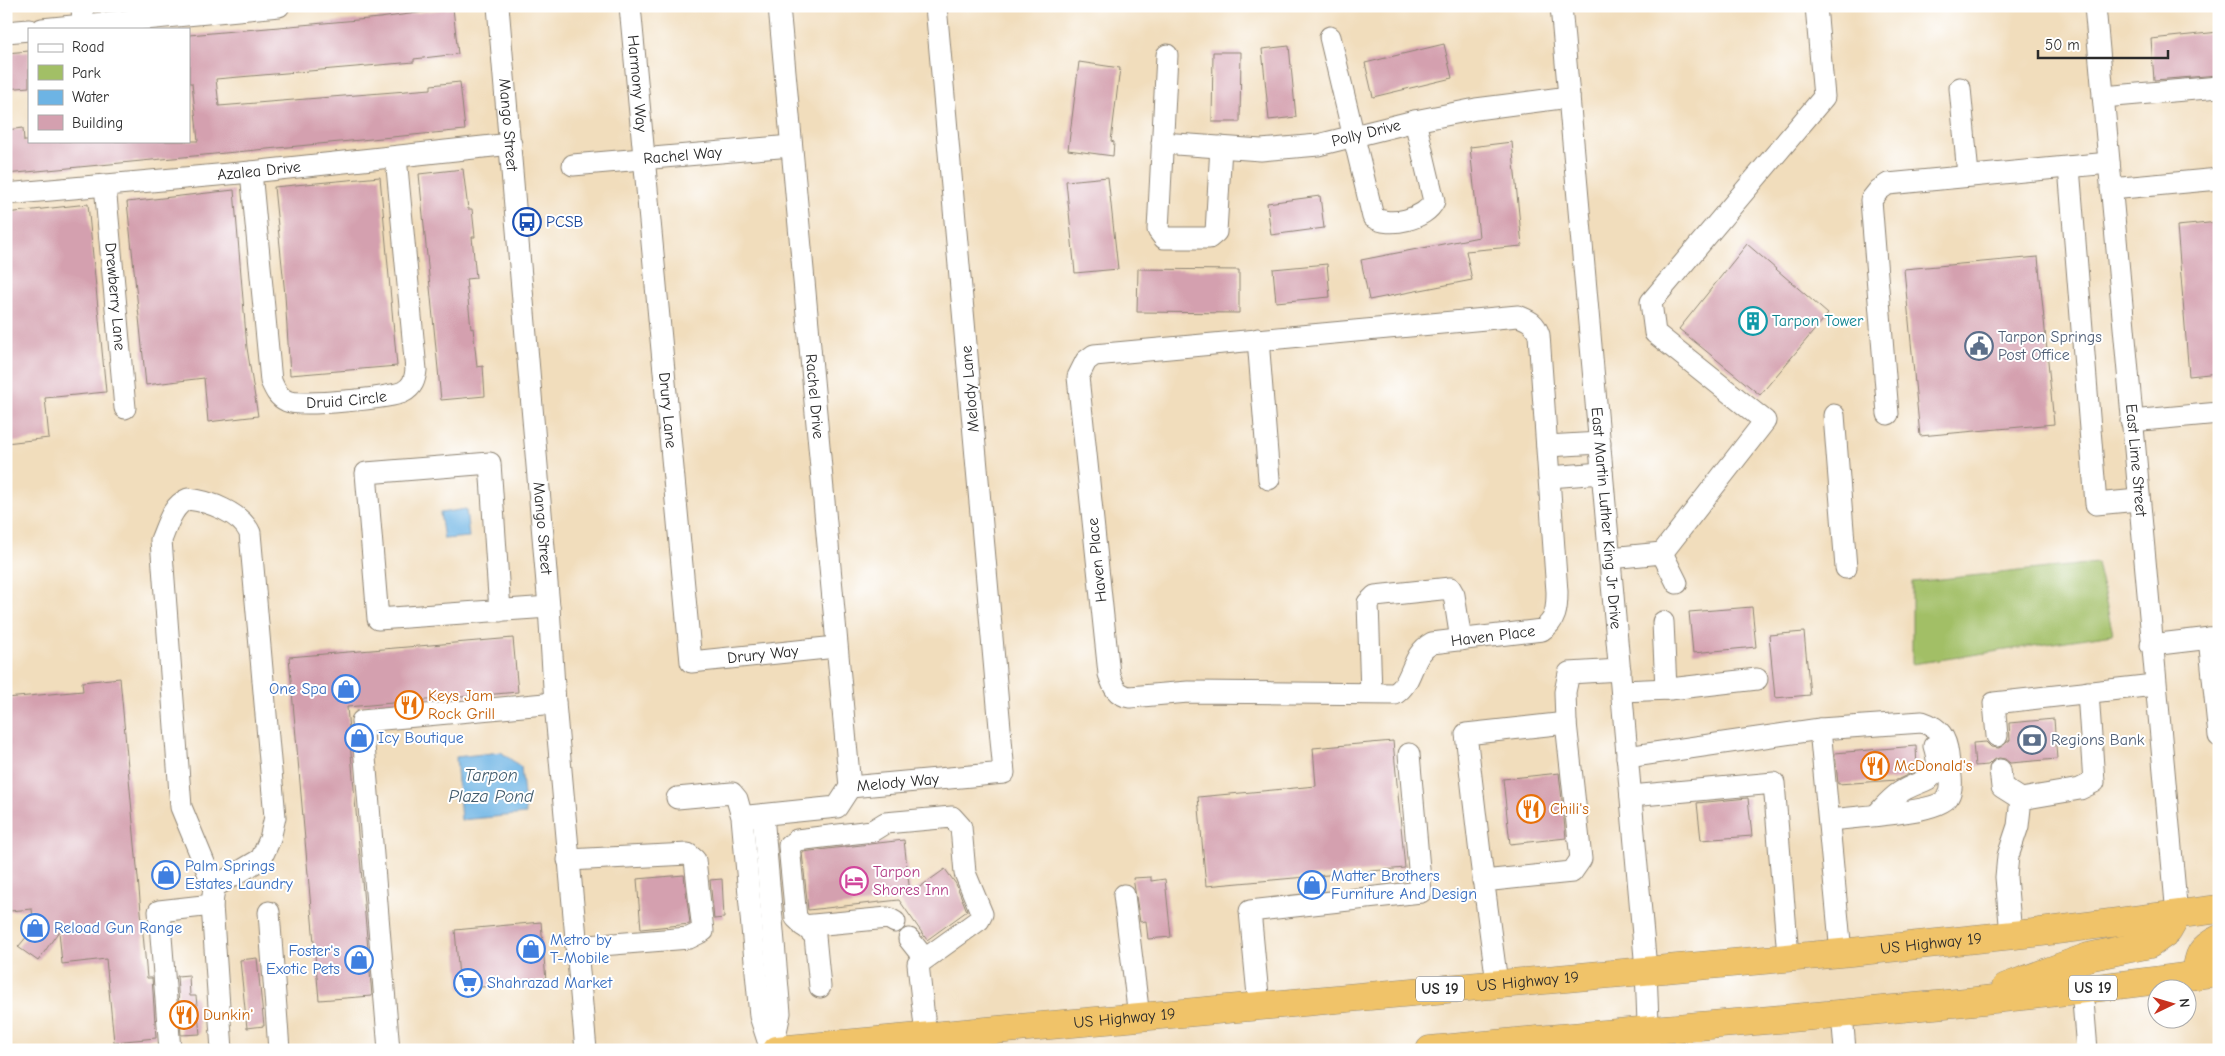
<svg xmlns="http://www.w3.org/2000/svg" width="2225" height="1056" font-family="'Comic Neue',sans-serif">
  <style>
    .green { fill: #a2bf66; stroke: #667548 }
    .water { fill: #6db4e4; stroke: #4c7088 }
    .building { fill: #d4a0af }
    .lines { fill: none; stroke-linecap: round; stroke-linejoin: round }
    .minor-casing { stroke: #8e8474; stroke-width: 23 }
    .highway-casing { stroke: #8e8474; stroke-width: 29 }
    .minor { stroke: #fff; stroke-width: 21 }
    .highway { stroke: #f0c369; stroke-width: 28 }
    .labels { text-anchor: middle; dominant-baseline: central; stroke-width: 4; stroke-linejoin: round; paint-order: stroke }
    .shield { fill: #fff; stroke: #6b6b6b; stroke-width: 1 }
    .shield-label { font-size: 15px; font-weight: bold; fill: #2b2b2b }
    .street-label { font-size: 16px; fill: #2b2b2b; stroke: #fff }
    .transit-label { font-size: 16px; fill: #164399; stroke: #fff; text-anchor: start }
    .culture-label { font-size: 16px; fill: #0d838f; stroke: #fff; text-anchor: start }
    .service-label { font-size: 16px; fill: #4e5e75; stroke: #fff; text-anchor: start }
    .shop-label { font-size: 16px; fill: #366cbe; stroke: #fff; text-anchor: start }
    .food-label { font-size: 16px; fill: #c56008; stroke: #fff; text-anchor: start }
    .hotel-label { font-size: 16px; fill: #b23c85; stroke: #fff; text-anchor: start }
    .water-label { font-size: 18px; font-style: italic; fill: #425b6c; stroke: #fff }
  </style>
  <rect width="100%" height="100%" fill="#fff"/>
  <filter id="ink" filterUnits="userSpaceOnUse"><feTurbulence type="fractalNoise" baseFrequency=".02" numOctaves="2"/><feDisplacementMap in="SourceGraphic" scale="10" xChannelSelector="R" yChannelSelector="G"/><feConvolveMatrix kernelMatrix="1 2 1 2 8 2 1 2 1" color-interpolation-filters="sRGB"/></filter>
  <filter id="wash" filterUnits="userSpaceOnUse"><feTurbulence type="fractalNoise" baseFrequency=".0096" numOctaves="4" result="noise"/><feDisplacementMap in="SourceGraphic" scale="20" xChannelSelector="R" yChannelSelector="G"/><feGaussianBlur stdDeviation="1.12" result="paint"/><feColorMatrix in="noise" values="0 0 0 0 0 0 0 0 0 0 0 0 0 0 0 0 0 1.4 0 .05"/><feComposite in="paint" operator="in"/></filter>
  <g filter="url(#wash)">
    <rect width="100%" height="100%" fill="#f1ddbc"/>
    <!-- green -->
    <path class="green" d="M2097,563l16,71 -201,30v-82z"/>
    <!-- water -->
    <path class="water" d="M466,509l3,28 -25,2 -4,-26z
      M501,752l20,15 5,47 -65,6 -5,-63z"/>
    <g id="blocks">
      <!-- building -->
      <path class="building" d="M453,8l5,46 -44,5v3l-198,17 3,27 212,-17v-4l29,-3 5,48 -459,44v-44l17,-2 1,13h174l-6,-58h-3v-48l191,-17z
        M2219,32v43l-65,5 -3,-41z
        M1444,44l8,34 -79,19 -8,-34z
        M1289,46l7,71 -27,3 -7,-71z
        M29,51v36l-23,2v-36z
        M1213,52h28l-1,70h-28z
        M1079,62l41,6 -9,73 3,1 -1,14 -45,-6z
        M1512,142l10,104 -56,5 6,29 -103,20 -8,-40 118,-23 -9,-90z
        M463,169l5,40h4l3,28h-3l4,41 -10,1 5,50 2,-1 4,39 6,-1 2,30 -44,4 -22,-226z
        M380,177l17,189 -107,9 -5,-80 -11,-108z
        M1108,177l10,92 -43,4 -9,-92z
        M234,190l13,158 11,68 -50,6 -4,-44 -58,7 -19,-183z
        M1320,196l4,32 -53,7 -4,-32z
        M88,204l18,188 -61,6 4,40 -43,5v-230z
        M2219,222v151l-30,3 -12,-150z
        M1747,244l81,70 -68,81 -81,-66z
        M2038,257l16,167 -134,12 -16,-167z
        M1327,264l3,33 -54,5 -3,-33z
        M1138,269l101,1v43l-102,-1z
        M1752,607l4,40 -63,6 -4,-41z
        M1804,632l6,63 -35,3 -6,-63z
        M513,638l5,54 -171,15 25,289 -53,4 -30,-343z
        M120,678l27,300h5l4,60 -42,4 -8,-83 -44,5 -3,-33 -21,30 -20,-14 16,-19 -2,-19 -22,2 -4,-38v-175l77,-7 -1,-9z
        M2054,719l3,40 -47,4 -5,-4 -6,-1 -6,2 -5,5 -13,1 -2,-23 13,-1 5,5 8,1 11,-8 -1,-17z
        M1393,741l12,127 -199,18 -8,-89 118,-11 -3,-38z
        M1916,746l1,24 -20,10 -59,4 -3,-31z
        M1559,773l7,65 -56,6 -7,-65z
        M1748,798l4,38 -51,4 -4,-37z
        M904,840l6,54 35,-25 11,15 11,27 -40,29 -28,-40 -91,10 -6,-58z
        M684,875l6,49 -49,5 -4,-50z
        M1151,877v4l14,-2 6,58 -23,2 -2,-18 -6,1 -7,-44z
        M722,879l2,39 -10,1 -4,-39z
        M541,922l5,59 -86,8 -5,-59z
        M257,958l7,68 -17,2 -7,-68z
        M189,975l1,21h6l4,38 -19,1 -4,-59z"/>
    </g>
  </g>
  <g filter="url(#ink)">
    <use href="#blocks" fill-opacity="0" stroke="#8e8474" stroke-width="1"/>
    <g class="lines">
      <defs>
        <g id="minor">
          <path d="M82,6l1,19"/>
          <path id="s1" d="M498,6l51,601 6,96 31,347"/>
          <path id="s2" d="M630,6l61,656 145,-15"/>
          <path id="s3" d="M779,6l71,781"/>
          <path id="s4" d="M1561,6l85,963 3,81"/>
          <path id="s5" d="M2095,6l82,909"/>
          <path d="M42,29l237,-23"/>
          <path d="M6,32l23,-2"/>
          <path d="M1330,37l43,180c16,11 53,2 61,-16l-19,-80"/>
          <path d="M1167,55l-9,175 6,8h45l7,-6 5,-85"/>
          <path d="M1960,88l8,87"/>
          <path d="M2103,97l116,-10"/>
          <path id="s6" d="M1162,143l99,7 57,-5 97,-24 61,-12 93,-12"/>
          <path id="s7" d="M573,165l218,-19"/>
          <path d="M2069,167l27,337 42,-4"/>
          <path id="s8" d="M251,172l20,209c4,9 7,16 16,20 12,6 104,-3 116,-9 10,-5 12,-13 13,-22l-20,-213"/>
          <path id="s9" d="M105,185l20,223"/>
          <path d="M2111,189l108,-10"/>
          <path id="s10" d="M6,194l245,-22 260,-28"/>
          <path d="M1518,316c11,4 17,7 21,19l18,257c0,17 -1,29 -15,38l-110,13c-22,12 -18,39 -37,51l-207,-2 -58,5c-14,-2 -17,-11 -21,-23l-31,-297 8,-16 8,-6z"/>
          <path d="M1258,339l11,140"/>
          <path d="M1888,414l-17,-214 8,-10 9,-6 221,-21"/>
          <path d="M1834,415l12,153"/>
          <path d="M2131,421l88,-8"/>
          <path d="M1547,446l53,-3"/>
          <path d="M1549,477l53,-4"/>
          <path d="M1662,553l103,-132 -110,-88 -4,-31 173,-205 -8,-91"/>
          <path d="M1610,558l52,-5 15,30"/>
          <path d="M500,611l-10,-148 -124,10 12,146 171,-12"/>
          <path d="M1663,622l3,67"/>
          <path d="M2209,638l10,98"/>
          <path d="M2151,645l68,-8"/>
          <path d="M1622,691l48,-2 87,-10"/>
          <path d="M1371,693l-3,-90 7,-7 75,-8 4,7 7,45"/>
          <path d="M1566,723l-1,-31 4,-19 51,-3"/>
          <path d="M1820,729l21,224"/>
          <path d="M1997,736l-3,-33 160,-18"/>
          <path d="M1627,757l193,-28 102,-7c18,6 24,15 26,33 1,13 7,31 0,42 -11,17 -97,20 -119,23"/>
          <path d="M2000,770l2,17 19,12"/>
          <path id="s11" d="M850,787l154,-14 -68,-767"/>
          <path d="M1631,796l143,-13 14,173"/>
          <path d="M677,798l55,-5 5,6 5,18 18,199 11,34"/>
          <path d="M763,815l17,198 -8,37"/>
          <path d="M1876,815c7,-7 14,-16 23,-22 22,-16 47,-8 35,-47"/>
          <path d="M749,816l88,-9 13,-20"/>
          <path d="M568,860l120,-6 7,6 8,71 -14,7 -113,9"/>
          <path d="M1483,881l89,-9 9,-13 -15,-136 -100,11 15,128 16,121"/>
          <path d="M214,887l47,-28 9,-20 5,-22 -25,-284c-9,-20 -41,-32 -62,-34 -16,6 -21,27 -27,41l20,267 33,80 -2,18 10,145"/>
          <path d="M1124,895l15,122"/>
          <path d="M269,912l10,138"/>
          <path d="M803,926l85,-8 7,4"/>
          <path d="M2011,935l-5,-58 2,-21 10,-30 3,-27 59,-10 14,-7 -6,-90"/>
          <path d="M909,939l15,19"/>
          <path d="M820,987l-5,-51 -19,-18 -7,-72 8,-6 75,-9 13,-8 67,-6 9,10 4,46 17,41 -3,6 -61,44 8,72"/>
          <path d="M2082,989l5,61"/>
          <path d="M1259,1006l-9,-95 171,-19 -12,-138"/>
          <path d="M1842,1014l3,36"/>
          <path d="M170,1050l-11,-139 53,-6"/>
          <path d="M389,1050l-27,-329 193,-18"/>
        </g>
        <g id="highway">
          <path d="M2196,975c3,-20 3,-26 23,-36"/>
          <path d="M2006,987l82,-30 62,-13 18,-13 9,-16"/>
          <path id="s12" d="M777,1050l1064,-97 192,-20 186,-24"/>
          <path d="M1430,1050c263,-26 527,-41 789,-78"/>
        </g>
      </defs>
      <!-- minor casing -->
      <use href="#minor" class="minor-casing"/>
      <!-- highway casing -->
      <use href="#highway" class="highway-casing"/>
      <!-- minor -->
      <use href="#minor" class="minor"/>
      <!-- highway -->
      <use href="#highway" class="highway"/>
    </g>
  </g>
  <!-- icons -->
  <defs>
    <symbol id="bus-ring" viewBox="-11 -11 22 22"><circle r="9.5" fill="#fff" stroke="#1a4fb4" stroke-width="1.5"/><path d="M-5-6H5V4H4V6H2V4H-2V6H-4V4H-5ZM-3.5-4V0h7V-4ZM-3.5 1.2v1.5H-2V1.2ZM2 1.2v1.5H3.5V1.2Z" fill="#1a4fb4"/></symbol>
    <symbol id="building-ring" viewBox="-11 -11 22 22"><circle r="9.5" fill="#fff" stroke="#0f9aa8" stroke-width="1.5"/><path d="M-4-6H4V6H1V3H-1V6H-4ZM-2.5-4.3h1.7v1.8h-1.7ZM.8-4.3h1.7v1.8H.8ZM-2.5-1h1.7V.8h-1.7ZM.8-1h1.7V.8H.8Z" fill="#0f9aa8"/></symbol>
    <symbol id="civic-ring" viewBox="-11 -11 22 22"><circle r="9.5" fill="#fff" stroke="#5c6f8a" stroke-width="1.5"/><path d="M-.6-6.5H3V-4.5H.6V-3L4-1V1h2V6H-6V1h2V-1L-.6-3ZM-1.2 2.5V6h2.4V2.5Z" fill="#5c6f8a"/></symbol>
    <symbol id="shop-ring" viewBox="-11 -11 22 22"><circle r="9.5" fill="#fff" stroke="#3f7fe0" stroke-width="1.5"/><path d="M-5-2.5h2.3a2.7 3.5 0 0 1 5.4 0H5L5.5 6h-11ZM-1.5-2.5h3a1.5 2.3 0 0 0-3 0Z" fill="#3f7fe0"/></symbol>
    <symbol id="restaurant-ring" viewBox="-11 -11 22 22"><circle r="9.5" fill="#fff" stroke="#e8710a" stroke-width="1.5"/><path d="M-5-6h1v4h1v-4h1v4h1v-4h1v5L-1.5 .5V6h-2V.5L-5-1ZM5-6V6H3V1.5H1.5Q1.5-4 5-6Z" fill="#e8710a"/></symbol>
    <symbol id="bank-ring" viewBox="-11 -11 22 22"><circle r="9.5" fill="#fff" stroke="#5c6f8a" stroke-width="1.5"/><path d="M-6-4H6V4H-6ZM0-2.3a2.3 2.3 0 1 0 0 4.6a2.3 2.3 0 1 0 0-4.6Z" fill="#5c6f8a"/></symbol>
    <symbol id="hotel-ring" viewBox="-11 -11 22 22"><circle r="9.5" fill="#fff" stroke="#d1479c" stroke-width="1.5"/><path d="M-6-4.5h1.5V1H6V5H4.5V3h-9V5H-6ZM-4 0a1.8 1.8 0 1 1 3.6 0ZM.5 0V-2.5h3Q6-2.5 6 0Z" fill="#d1479c"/></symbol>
    <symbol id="supermarket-ring" viewBox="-11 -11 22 22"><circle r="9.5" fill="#fff" stroke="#3f7fe0" stroke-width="1.5"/><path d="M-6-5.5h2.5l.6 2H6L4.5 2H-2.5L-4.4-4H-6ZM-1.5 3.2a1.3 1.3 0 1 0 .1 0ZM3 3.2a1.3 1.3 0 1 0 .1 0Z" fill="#3f7fe0"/></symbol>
  </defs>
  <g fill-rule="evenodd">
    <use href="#bus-ring" x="511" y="206" width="32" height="32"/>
    <use href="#building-ring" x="1737" y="305" width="32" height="32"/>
    <use href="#civic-ring" x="1963" y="330" width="32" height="32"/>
    <use href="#shop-ring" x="330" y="673" width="32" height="32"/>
    <use href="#restaurant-ring" x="393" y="689" width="32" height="32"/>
    <use href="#shop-ring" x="343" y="722" width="32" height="32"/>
    <use href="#bank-ring" x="2016" y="724" width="32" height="32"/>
    <use href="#restaurant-ring" x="1859" y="750" width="32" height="32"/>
    <use href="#restaurant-ring" x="1515" y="793" width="32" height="32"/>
    <use href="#shop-ring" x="150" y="859" width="32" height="32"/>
    <use href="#hotel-ring" x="838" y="865" width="32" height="32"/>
    <use href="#shop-ring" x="1296" y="869" width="32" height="32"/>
    <use href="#shop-ring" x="19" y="912" width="32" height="32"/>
    <use href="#shop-ring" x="515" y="933" width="32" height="32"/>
    <use href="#shop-ring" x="343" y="944" width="32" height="32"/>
    <use href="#supermarket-ring" x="452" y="967" width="32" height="32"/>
    <use href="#restaurant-ring" x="168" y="999" width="32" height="32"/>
  </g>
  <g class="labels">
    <!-- shield labels -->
    <g class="shield">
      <rect x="2069" y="975.5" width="48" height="25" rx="4"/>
      <rect x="1416" y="976.5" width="48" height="25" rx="4"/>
    </g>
    <g class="shield-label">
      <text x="2093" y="988">US 19</text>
      <text x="1440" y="989">US 19</text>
    </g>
    <!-- street labels -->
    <g class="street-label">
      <text stroke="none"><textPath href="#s2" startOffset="78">Harmony Way</textPath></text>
      <text stroke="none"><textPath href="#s1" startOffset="119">Mango Street</textPath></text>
      <text stroke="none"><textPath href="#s6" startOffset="206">Polly Drive</textPath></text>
      <text stroke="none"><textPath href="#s7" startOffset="110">Rachel Way</textPath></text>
      <text stroke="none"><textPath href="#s10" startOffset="254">Azalea Drive</textPath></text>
      <text stroke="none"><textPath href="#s9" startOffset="112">Drewberry Lane</textPath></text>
      <text transform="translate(970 389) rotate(-95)">Melody Lane</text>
      <text stroke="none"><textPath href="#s3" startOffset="392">Rachel Drive</textPath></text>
      <text stroke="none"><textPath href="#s8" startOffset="296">Druid Circle</textPath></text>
      <text stroke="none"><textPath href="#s2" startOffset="406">Drury Lane</textPath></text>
      <text stroke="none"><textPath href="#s5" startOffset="456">East Lime Street</textPath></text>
      <text stroke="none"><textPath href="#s4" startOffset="514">East Martin Luther King Jr Drive</textPath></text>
      <text stroke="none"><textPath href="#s1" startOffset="524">Mango Street</textPath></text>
      <text transform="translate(1097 560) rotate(-96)">Haven Place</text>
      <text transform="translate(1493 636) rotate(-7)">Haven Place</text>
      <text stroke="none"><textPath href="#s2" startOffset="731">Drury Way</textPath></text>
      <text stroke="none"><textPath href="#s11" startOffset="48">Melody Way</textPath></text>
      <text stroke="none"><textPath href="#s12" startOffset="1159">US Highway 19</textPath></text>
      <text stroke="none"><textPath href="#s12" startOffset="754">US Highway 19</textPath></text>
      <text stroke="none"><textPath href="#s12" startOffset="349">US Highway 19</textPath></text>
    </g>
    <!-- transit labels -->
    <g class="transit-label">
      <text x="546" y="222">PCSB</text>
    </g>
    <!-- culture labels -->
    <g class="culture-label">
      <text x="1772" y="321">Tarpon Tower</text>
    </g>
    <!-- service labels -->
    <g class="service-label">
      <text x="1998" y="337">Tarpon Springs<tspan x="1998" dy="18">Post Office</tspan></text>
      <text x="2051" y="740">Regions Bank</text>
    </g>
    <!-- shop labels -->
    <g class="shop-label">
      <text x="327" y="689" text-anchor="end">One Spa</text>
      <text x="378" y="738">Icy Boutique</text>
      <text x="185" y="866">Palm Springs<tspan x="185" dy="18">Estates Laundry</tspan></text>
      <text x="1331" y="876">Matter Brothers<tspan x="1331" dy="18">Furniture And Design</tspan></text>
      <text x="54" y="928">Reload Gun Range</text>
      <text x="550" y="940">Metro by<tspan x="550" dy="18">T-Mobile</tspan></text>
      <text x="340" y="951" text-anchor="end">Foster's<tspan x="340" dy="18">Exotic Pets</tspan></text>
      <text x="487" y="983">Shahrazad Market</text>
    </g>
    <!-- food labels -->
    <g class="food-label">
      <text x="428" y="696">Keys Jam<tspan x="428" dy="18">Rock Grill</tspan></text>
      <text x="1894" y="766">McDonald's</text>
      <text x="1550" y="809">Chili's</text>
      <text x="203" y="1015">Dunkin'</text>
    </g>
    <!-- hotel labels -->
    <g class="hotel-label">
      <text x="873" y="872">Tarpon<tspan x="873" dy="18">Shores Inn</tspan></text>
    </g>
    <!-- water labels -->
    <g class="water-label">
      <text x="491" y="775">Tarpon<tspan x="491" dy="21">Plaza Pond</tspan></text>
    </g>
  </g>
  <!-- margin -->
  <rect width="2225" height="1056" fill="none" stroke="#fff" stroke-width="25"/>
  <!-- legend -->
  <rect x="28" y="28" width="162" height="115" fill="#ffffff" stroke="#aaaaaa"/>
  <rect x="38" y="44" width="25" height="8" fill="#ffffff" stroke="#aaaaaa"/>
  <text x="72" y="52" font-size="15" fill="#2b2b2b">Road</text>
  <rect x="38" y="65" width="25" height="15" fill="#a2bf66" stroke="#aaaaaa"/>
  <text x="72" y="78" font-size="15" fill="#2b2b2b">Park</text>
  <rect x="38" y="90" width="25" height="15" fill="#6db4e4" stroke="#aaaaaa"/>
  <text x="72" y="102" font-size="15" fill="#2b2b2b">Water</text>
  <rect x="38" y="115" width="25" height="15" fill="#d4a0af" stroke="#aaaaaa"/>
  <text x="72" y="128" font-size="15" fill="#2b2b2b">Building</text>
  <!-- north arrow -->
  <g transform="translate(2172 1004) rotate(85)"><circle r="24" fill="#ffffff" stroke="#aaaaaa"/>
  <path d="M0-4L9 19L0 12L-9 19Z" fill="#c8321e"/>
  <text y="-8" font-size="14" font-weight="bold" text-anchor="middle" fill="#2b2b2b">N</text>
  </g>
  <!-- scale -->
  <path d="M2038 50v8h130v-8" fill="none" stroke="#2b2b2b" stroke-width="2.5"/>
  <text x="2045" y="50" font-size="15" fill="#2b2b2b" stroke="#ffffff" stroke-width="4" paint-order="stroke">50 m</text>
</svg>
